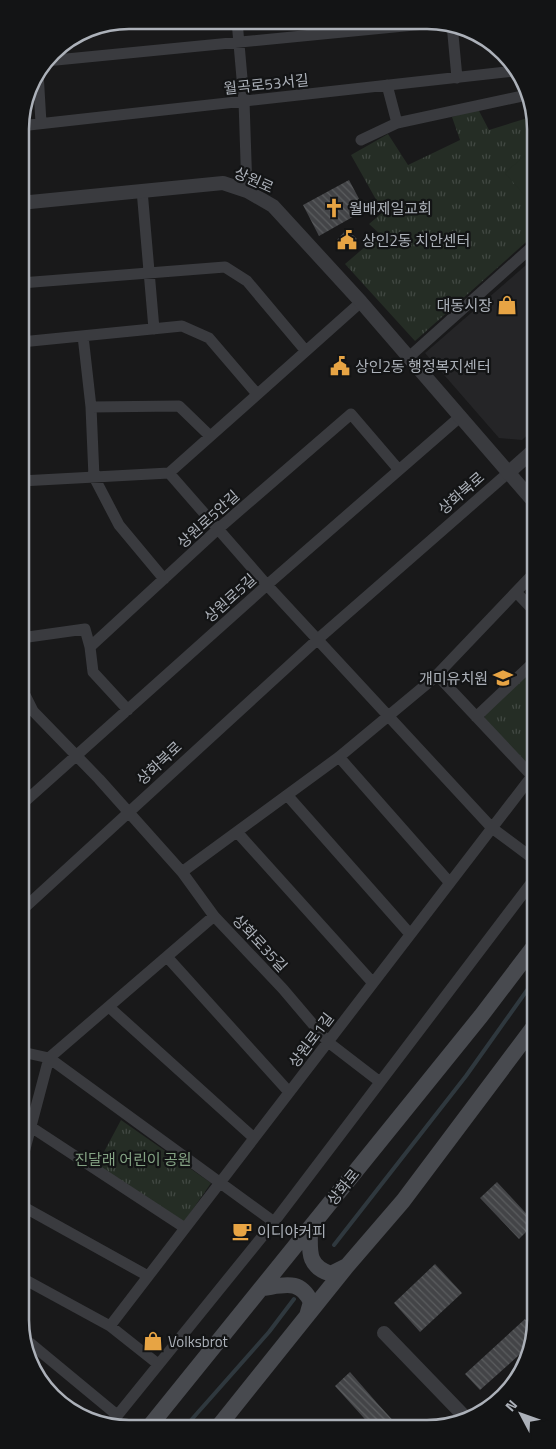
<svg xmlns="http://www.w3.org/2000/svg" width="556" height="1449" font-family="'Titillium Web','Noto Sans KR',sans-serif">
  <style>
    .built { fill: #252527 }
    .park { fill: url(#park-tufts) }
    .garden { fill: #252d25 }
    .lines { fill: none; stroke-linecap: round; stroke-linejoin: round }
    .stream { stroke: #2f383e; stroke-width: 4 }
    .building { fill: url(#building-back-hatch) }
    .minor { stroke: #3a3b3f; stroke-width: 11 }
    .tertiary { stroke: #3a3b3f; stroke-width: 14 }
    .secondary { stroke: #484a4f; stroke-width: 16 }
    .labels { text-anchor: middle; dominant-baseline: central; stroke-width: 4.5; stroke-linejoin: round; paint-order: stroke }
    .street-label { font-size: 15px; fill: #acb1b9; stroke: #131415 }
    .poi-label { font-size: 15px; fill: #acb1b9; stroke: #131415; text-anchor: start }
    .park-label { font-size: 15px; fill: #84a384; stroke: #131415 }
    .rim { fill: none; stroke: #acb1b9; stroke-width: 2.5 }
  </style>
  <defs>
    <pattern id="park-tufts" width="24" height="20" patternUnits="userSpaceOnUse" patternTransform="scale(1.25)"><rect width="24" height="20" fill="#252d25"/><path d="M3 7l-1-3M5 7V3M7 7l1-3M15 17l-1-3M17 17v-4M19 17l1-3" fill="none" stroke="#424943"/></pattern>
    <pattern id="building-back-hatch" width="6" height="6" patternUnits="userSpaceOnUse" patternTransform="scale(1.25)"><rect width="6" height="6" fill="#434447"/><path d="M-1 5l2 2M0 0l6 6M5-1l2 2" fill="none" stroke="#5b5d5f"/></pattern>
  </defs>
  <rect width="100%" height="100%" fill="#19191a"/>
  <!-- built -->
  <path class="built" d="M29,87l2,23 -4,9 -6,1z
    M534,258v171l-12,11 -23,-2 -74,-85z"/>
  <!-- park -->
  <path class="park" d="M478,109l11,21 45,-14v119l-119,106 -70,-77 35,-30 -11,-10 14,-12 -32,-57 37,-21 20,31 52,-25 -8,-23z
    M535,666v94l-12,1 -39,-39 1,-9z
    M121,1120l90,63 -27,39 -87,-57z"/>
  <!-- garden -->
  <path class="garden" d="M531,150l3,4v38l-7,6 -22,-25z"/>
  <g class="lines">
    <!-- stream -->
    <path class="stream" d="M334,1245l132,-169 69,-97
      M185,1427l84,-95 25,-33"/>
  </g>
  <!-- building -->
  <path class="building" d="M349,180l16,30 -46,26 -16,-31z
    M347,229l10,10 -11,12 -10,-10z
    M497,1182l38,41 -16,16 -39,-41z
    M435,1264l27,29 -42,39 -26,-29z
    M525,1319l10,11 -7,17 -48,43 -15,-16z
    M350,1372l27,31 22,24h-27l-37,-41z"/>
  <g class="lines">
    <!-- minor -->
    <path class="minor" d="M237,21l7,80 3,90
      M452,24l5,54
      M46,61l399,-39
      M38,72l3,51
      M387,85l10,38
      M20,126l495,-55
      M361,140l36,-17 130,-28
      M142,190l12,139
      M21,283l204,-16 22,14 58,69
      M83,336l8,71 3,70 25,48 45,54
      M21,342l161,-16 27,12 48,56
      M409,357l125,-112
      M91,407l88,-1 31,30
      M169,473l98,112 225,243 43,32
      M21,481l148,-8 192,-171
      M516,592l19,20
      M21,638l64,-9 5,18
      M437,675l95,101
      M21,687l12,24 66,68 83,93 32,44 69,73 45,53 52,40
      M128,710l-35,-38 -3,-25 128,-118 133,-115 48,56
      M476,717l59,-56
      M339,757l111,126
      M287,795l123,139
      M21,805l246,-220 194,-169
      M237,832l136,151
      M182,872l157,-115 95,-79 101,-106
      M21,911l297,-272 190,-166
      M168,958l121,134
      M109,1007l145,131
      M22,1052l27,6 225,164
      M31,1127l154,101
      M22,1160l27,-102 165,-142
      M22,1206l126,70
      M22,1278l88,48 48,38
      M110,1326l425,-554
      M22,1341l8,2 87,72
      M108,1427l166,-205 261,-344"/>
    <!-- tertiary -->
    <path class="tertiary" d="M20,203l203,-20 24,8 26,15 88,96 173,200
      M508,473l26,-23
      M384,1333l81,84"/>
    <!-- secondary -->
    <path class="secondary" d="M310,1228c0,22 -4,38 21,46l16,-8
      M263,1288c22,-3 37,-9 48,14l-4,14
      M149,1427l332,-411 54,-71
      M218,1427l129,-161 56,-65 132,-176"/>
  </g>
  <!-- icons -->
  <defs>
    <symbol id="church-bare" viewBox="-9 -9 18 18"><path d="M-1.2-6h2.4v3.5h3.3v2.4h-3.3V6h-2.4V-.1h-3.3v-2.4h3.3Z" fill="#e7a444" stroke="#131415" stroke-width="2.5" paint-order="stroke"/></symbol>
    <symbol id="civic-bare" viewBox="-9 -9 18 18"><path d="M-.6-6.5H3V-4.5H.6V-3L4-1V1h2V6H-6V1h2V-1L-.6-3ZM-1.2 2.5V6h2.4V2.5Z" fill="#e7a444" stroke="#131415" stroke-width="2.5" paint-order="stroke"/></symbol>
    <symbol id="shop-bare" viewBox="-9 -9 18 18"><path d="M-5-2.5h2.3a2.7 3.5 0 0 1 5.4 0H5L5.5 6h-11ZM-1.5-2.5h3a1.5 2.3 0 0 0-3 0Z" fill="#e7a444" stroke="#131415" stroke-width="2.5" paint-order="stroke"/></symbol>
    <symbol id="school-bare" viewBox="-9 -9 18 18"><path d="M0-5L7-2L0 1L-7-2ZM-4 1L0 2.5L4 1V4Q0 6-4 4Z" fill="#e7a444" stroke="#131415" stroke-width="2.5" paint-order="stroke"/></symbol>
    <symbol id="cafe-bare" viewBox="-9 -9 18 18"><path d="M-5.5-4.5H6V0H3Q3 3.5 0 3.5H-2.5Q-5.5 3.5-5.5 0ZM3-3.2v2h1.7v-2ZM-6 4.5H4V6H-6Z" fill="#e7a444" stroke="#131415" stroke-width="2.5" paint-order="stroke"/></symbol>
  </defs>
  <g fill-rule="evenodd">
    <use href="#church-bare" x="320" y="194" width="28" height="28"/>
    <use href="#civic-bare" x="333" y="226" width="28" height="28"/>
    <use href="#shop-bare" x="493" y="291" width="28" height="28"/>
    <use href="#civic-bare" x="326" y="352" width="28" height="28"/>
    <use href="#school-bare" x="489" y="664" width="28" height="28"/>
    <use href="#cafe-bare" x="228" y="1217" width="28" height="28"/>
    <use href="#shop-bare" x="139" y="1327" width="28" height="28"/>
  </g>
  <g class="labels">
    <!-- street labels -->
    <g class="street-label">
      <text transform="translate(266 84) rotate(-6)">월곡로53서길</text>
      <text transform="translate(254 180) rotate(24)">상원로</text>
      <text transform="translate(461 493) rotate(-41)">상화북로</text>
      <text transform="translate(208 519) rotate(-42)">상원로5안길</text>
      <text transform="translate(230 598) rotate(-42)">상원로5길</text>
      <text transform="translate(159 763) rotate(-43)">상화북로</text>
      <text transform="translate(260 943) rotate(47)">상화로35길</text>
      <text transform="translate(311 1040) rotate(-53)">상원로1길</text>
      <text transform="translate(343 1187) rotate(-51)">상화로</text>
    </g>
    <!-- poi labels -->
    <g class="poi-label">
      <text x="349" y="208">월배제일교회</text>
      <text x="362" y="240">상인2동 치안센터</text>
      <text x="492" y="305" text-anchor="end">대동시장</text>
      <text x="355" y="366">상인2동 행정복지센터</text>
      <text x="488" y="678" text-anchor="end">개미유치원</text>
      <text x="257" y="1231">이디야커피</text>
      <text x="168" y="1341">Volksbrot</text>
    </g>
    <!-- park labels -->
    <g class="park-label">
      <text x="133" y="1159">진달래 어린이 공원</text>
    </g>
  </g>
  <!-- crop -->
  <path d="M0 0H556V1449H0ZM129 29H427A100 100 0 0 1 527 129V1320A100 100 0 0 1 427 1420H129A100 100 0 0 1 29 1320V129A100 100 0 0 1 129 29Z" fill="#131415" fill-rule="evenodd"/>
  <path class="rim" d="M129 29H427A100 100 0 0 1 527 129V1320A100 100 0 0 1 427 1420H129A100 100 0 0 1 29 1320V129A100 100 0 0 1 129 29Z"/>
  <!-- north arrow -->
  <g transform="translate(521 1414) rotate(311)" stroke="#131415" stroke-width="4" paint-order="stroke">
  <path d="M0-4L9 19L0 12L-9 19Z" fill="#acb1b9"/>
  <text y="-8" font-size="14" font-weight="bold" text-anchor="middle" fill="#acb1b9">N</text>
  </g>
</svg>
